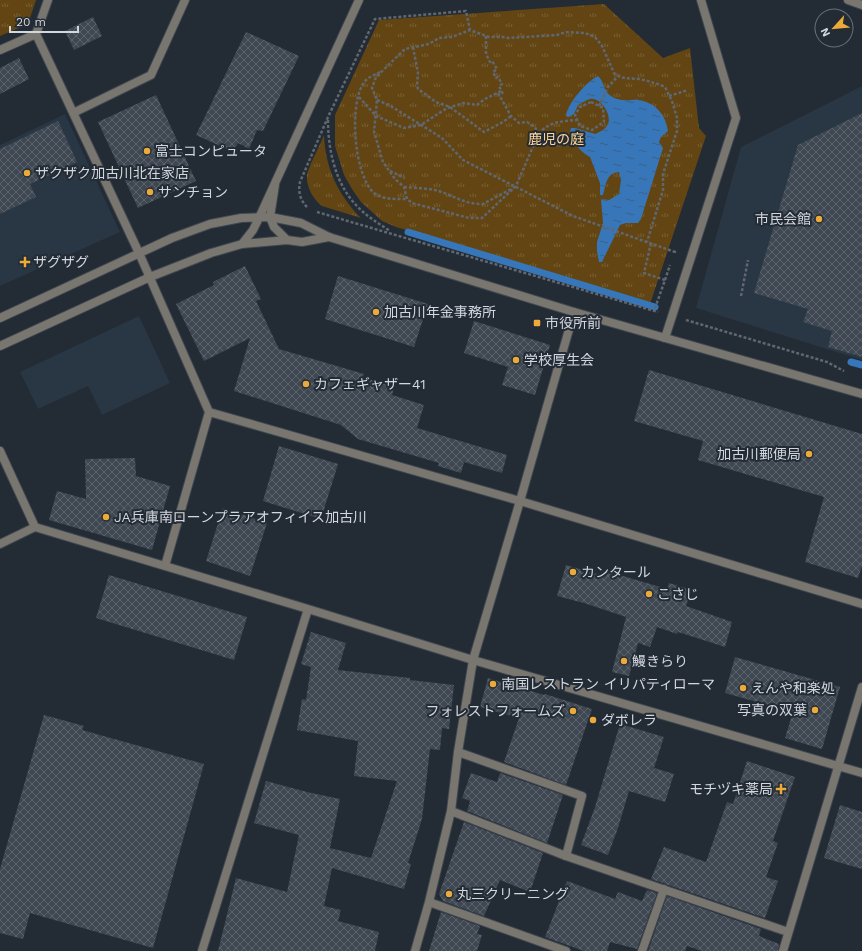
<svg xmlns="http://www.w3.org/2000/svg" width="862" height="951" font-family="'Work Sans','Noto Sans JP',sans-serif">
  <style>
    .built { fill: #293644 }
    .park { fill: url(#park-tufts) }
    .water { fill: url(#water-ripples) }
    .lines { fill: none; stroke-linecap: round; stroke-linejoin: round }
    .stream { stroke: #3776b8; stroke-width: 7 }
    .building { fill: url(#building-cross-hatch) }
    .service-casing { stroke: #3f4750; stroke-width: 10 }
    .minor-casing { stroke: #3f4750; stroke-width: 10 }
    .tertiary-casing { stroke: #3f4750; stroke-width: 10 }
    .path { stroke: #606770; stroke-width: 2.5; stroke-dasharray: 3 2; stroke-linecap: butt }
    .service { stroke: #797670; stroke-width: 8 }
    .minor { stroke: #797670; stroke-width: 8 }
    .tertiary { stroke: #797670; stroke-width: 8 }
    .poi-dot { fill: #ebaa39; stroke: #232b35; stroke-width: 1.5 }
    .labels { text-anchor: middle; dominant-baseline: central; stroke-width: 4; stroke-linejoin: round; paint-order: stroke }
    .park-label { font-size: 14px; fill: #fed497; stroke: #232b35 }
    .poi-label { font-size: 14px; fill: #d2d7de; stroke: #232b35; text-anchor: start }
  </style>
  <defs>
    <pattern id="park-tufts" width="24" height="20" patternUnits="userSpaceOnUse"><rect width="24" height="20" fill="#624512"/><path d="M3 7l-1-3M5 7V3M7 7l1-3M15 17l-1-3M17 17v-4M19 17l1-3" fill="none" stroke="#785f34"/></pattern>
    <pattern id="water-ripples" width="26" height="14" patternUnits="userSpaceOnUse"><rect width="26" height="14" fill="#3776b8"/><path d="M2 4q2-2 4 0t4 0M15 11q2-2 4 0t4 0" fill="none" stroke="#3a6089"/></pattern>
    <pattern id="building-cross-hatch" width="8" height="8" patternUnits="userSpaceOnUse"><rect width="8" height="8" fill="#3f4852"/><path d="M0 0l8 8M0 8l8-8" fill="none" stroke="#5a626a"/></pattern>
  </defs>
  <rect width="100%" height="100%" fill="#232b35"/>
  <!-- built -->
  <path class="built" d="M862,86v274l-166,-52 45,-161z
    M65,114l55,118 -120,54v-141z
    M139,316l31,67 -68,32 -14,-29 -50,23 -18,-37z"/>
  <!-- park -->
  <path class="park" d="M0,0h36l-8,24 -28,12z
    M604,4l59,54 27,-10 9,80 7,8 -56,168 -254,-77 -14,-6 -21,-19 -9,-13 -8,-14 -9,-29v-31l44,-95z
    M324,135c1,32 14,60 37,83l-39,-12c-8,-6 -16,-19 -15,-30 0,-7 14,-32 17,-41z"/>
  <!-- water -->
  <path class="water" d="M598,76c6,5 6,16 13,20 5,4 15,5 21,4 2,0 4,-1 6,0 17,2 28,15 30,31l-7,6 -2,5 4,6 -22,71 -3,4h-12l-6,2 -18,37h-3l-2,-11v-9l6,-19 -2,-24 8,1 10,-6 2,-14 -2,-8c-13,1 -13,13 -16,23h-3v-12l-10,-26c-11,-6 -16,-14 -20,-25l1,-4h4l20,6c5,-2 11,-5 13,-10 4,-9 -7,-27 -18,-25 -4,1 -8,4 -12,6l-4,9 -6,3 -2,-2c3,-13 20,-33 32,-39z"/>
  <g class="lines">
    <!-- stream -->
    <path class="stream" d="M408,232l247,75
      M851,362l11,3"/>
  </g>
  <!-- building -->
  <path class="building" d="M93,17l9,19 -28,14 -9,-19z
    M246,32l53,24 -36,75 -6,-1 -8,19 -11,-6 -5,9 -37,-17z
    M19,58l10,21 -29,15v-26z
    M156,95l40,86 -58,27 -40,-86z
    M862,113v244l-34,-10 4,-16 -29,-9 5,-13 -54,-16 44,-148z
    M58,121l19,41 -47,22 6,13 -36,17v-65z
    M245,266l16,33 -5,2 23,48 85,25 -1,3 31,10 -2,8 32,10 -7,23 90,27 -5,18 -38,-11 -3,11 -23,-7 1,-3 -81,-24 -17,-14 -107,-34 16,-53 -46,23 -28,-57 38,-19 -1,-3z
    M338,276l90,28 -14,43 -89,-28z
    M474,321l76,24 -15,50 -33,-10 6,-18 -44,-14z
    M649,370l213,64v132l-4,12 -53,-16 19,-65 -126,-37 5,-19 -69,-20z
    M279,446l59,18 -17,55 -58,-18z
    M135,458l1,18 34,10 -18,64 -103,-30 8,-29 29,8 -1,-40z
    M223,508l44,15 -17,53 -44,-15z
    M566,565l35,10 5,-4 61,18 2,-6 23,7 -6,16 46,16 -7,25 -47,-15 -1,2 -20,-7 -7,20 -12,-4 -9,33 -17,-4 14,-55 -42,-14 -27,-7z
    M109,575l138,42 -13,43 -138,-42z
    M311,632l35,11 -8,27 72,8v2l44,5 -5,44 -7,-1 -2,22 -10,-1 -8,70 -14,44 3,1 -7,25 -72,-21 -8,38 17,4 -3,11 41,11 -4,19h-157l18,-73 51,14 12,-57 -45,-12 12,-42 41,11 33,7 -10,49 41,10 26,-77 -43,-5 4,-35 -61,-11 5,-31 4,1 5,-33 -10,-3z
    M735,657l105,30 -18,62 -37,-11 8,-26 -68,-19z
    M488,678l56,17 1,-1 47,15 -26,76 -62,-23 15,-44 -39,-11z
    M44,715l40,11 -2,4 122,34 -51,184 -123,-35 -7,26 -23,-6v-64z
    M620,724l44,13 -10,31 20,6 -9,28 -36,-11 -11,37 -10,27 -27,-10 14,-38z
    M747,761l48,16 -22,64 5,2 -12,34 12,4 -13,37 -114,-39 13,-32 42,15 21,-60 6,2z
    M471,773l26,9 3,-9 63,22 -16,48 -80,-32 3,-10 -8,-3z
    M840,805l22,7v57l-38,-11z
    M464,822l79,31 -13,39 -30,-12 -16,36 -41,-15 -4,-7z
    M567,881l48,18 3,-7 24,9 5,-11 10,3 -20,56 -27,-7 -3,9h-23l-39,-14z
    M667,896l94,33 -2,7 20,8 -1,7h-76l-15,-5 -2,5h-37z
    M441,912l39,14 -3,8 5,1 -5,16h-48z"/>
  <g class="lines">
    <defs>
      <path id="service" d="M848,0l14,5
        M665,338l71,-220 -35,-118
        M458,752l124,44 -16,60"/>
      <path id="minor" d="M48,0l-12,34 103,219 70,159 -44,154
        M0,50l36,-16
        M73,113l78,-38 34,-75
        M275,185l-5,32 4,10 13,13
        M242,244l11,-14 6,-12
        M0,318l172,-80 38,-14 31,-6 29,-1 31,6 28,14
        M0,346l150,-69 61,-24 31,-9 45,-4 15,2 27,-5
        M209,412l311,89 342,103
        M0,451l35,76
        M0,544l35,-17 273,82 165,51 389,113
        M451,811l115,45 222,76
        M429,902l137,49
        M202,951l106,-342
        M415,951l14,-49 22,-91 7,-59 15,-92 47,-159 54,-189
        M642,951l22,-62
        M783,951l79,-264"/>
      <path id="tertiary" d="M259,218l100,-218
        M329,237l245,75 288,82"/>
    </defs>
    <!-- service casing -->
    <use href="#service" class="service-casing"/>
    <!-- minor casing -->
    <use href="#minor" class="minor-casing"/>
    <!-- tertiary casing -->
    <use href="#tertiary" class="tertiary-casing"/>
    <!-- path -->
    <path class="path" d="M486,36v18l4,8 2,-1 5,8 -4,3 3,6 2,-1 4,7 -3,2 4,8
      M413,47l5,26 -1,12 1,4 18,13 14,5 34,25 19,-10 8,-6
      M380,72c-6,3 -14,6 -17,12 -14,22 -9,91 11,109 9,7 22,6 33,6
      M498,93l13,23 8,7 8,-1 8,5 3,8
      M669,96l19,-6
      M359,97l17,19 28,12 17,-3 26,-17 17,-5 13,2 8,-6 16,-8
      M377,100l12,5 53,33 21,22 110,56 102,36 -1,2
      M591,102l12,6 1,14 -12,8 -12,-4 -5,-11 5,-8z
      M599,106l9,-19 10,-11
      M328,120c0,29 7,63 28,85 10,11 22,18 34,26
      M578,120c-16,1 -31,2 -40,15l-22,51 -34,32h-13l-57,-15 -5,-4 -3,-12 -9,-8 -12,-17 -9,-30 3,-32 -5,-12 4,-11 29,-28 24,-5 10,-6 13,-1 18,-7 19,7h16l3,1 49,-3 9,-3 19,1 10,4 7,9 12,27c8,7 16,5 25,6 9,2 17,4 26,8l7,14 5,17v13l-14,43v16l-16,52
      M390,171l15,7
      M404,187c10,1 21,1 31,3 16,4 30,15 48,14l30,-16
      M307,207c-7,-7 -9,-15 -7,-25l28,-65 47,-98 91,-8 4,19
      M317,212l341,100
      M651,243l-7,30 21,7 -11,31
      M665,280l5,-15
      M741,296l7,-36
      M686,320l141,42 17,9"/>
    <!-- service -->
    <use href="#service" class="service"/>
    <!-- minor -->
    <use href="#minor" class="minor"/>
    <!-- tertiary -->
    <use href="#tertiary" class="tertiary"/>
  </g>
  <!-- markers -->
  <g class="poi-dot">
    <circle cx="147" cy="151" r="4"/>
    <circle cx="27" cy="173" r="4"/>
    <circle cx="150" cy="192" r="4"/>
    <circle cx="819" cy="219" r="4"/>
    <path d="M23 256h4v4h4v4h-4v4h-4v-4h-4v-4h4z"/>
    <circle cx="376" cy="312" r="4"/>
    <rect x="533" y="319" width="8" height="8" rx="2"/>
    <circle cx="516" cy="360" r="4"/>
    <circle cx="306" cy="384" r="4"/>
    <circle cx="809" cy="454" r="4"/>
    <circle cx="106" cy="517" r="4"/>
    <circle cx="573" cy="572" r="4"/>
    <circle cx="649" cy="594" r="4"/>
    <circle cx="624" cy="661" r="4"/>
    <circle cx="493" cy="684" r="4"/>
    <circle cx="743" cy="688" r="4"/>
    <circle cx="815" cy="710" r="4"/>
    <circle cx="573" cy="711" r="4"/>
    <circle cx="593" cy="720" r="4"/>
    <path d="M779 783h4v4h4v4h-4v4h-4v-4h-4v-4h4z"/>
    <circle cx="449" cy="894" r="4"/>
  </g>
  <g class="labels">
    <!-- park labels -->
    <g class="park-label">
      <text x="556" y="139">鹿児の庭</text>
    </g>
    <!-- poi labels -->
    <g class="poi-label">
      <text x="155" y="151">富士コンピュータ</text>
      <text x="35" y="173">ザクザク加古川北在家店</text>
      <text x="158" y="192">サンチョン</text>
      <text x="811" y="219" text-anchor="end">市民会館</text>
      <text x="33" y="262">ザグザグ</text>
      <text x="384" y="312">加古川年金事務所</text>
      <text x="545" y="323">市役所前</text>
      <text x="524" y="360">学校厚生会</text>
      <text x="314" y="384">カフェギャザー41</text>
      <text x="801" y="454" text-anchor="end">加古川郵便局</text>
      <text x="114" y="517">JA兵庫南ローンプラアオフィイス加古川</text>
      <text x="581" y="572">カンタール</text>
      <text x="657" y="594">こさじ</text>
      <text x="632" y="661">鰻きらり</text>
      <text x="501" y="684">南国レストラン イリパティローマ</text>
      <text x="751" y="688">えんや和楽処</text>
      <text x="807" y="710" text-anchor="end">写真の双葉</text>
      <text x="565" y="711" text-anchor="end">フォレストフォームズ</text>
      <text x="601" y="720">ダボレラ</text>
      <text x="773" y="789" text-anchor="end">モチヅキ薬局</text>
      <text x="457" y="894">丸三クリーニング</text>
    </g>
  </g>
  <!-- north arrow -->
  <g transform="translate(834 28) rotate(243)"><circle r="19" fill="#232b35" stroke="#697079"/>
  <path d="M0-3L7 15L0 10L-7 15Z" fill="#ebaa39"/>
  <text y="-6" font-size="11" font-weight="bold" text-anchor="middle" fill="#d2d7de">N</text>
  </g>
  <!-- scale -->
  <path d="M10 26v6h68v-6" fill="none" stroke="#d2d7de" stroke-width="2"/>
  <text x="16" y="26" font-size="12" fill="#d2d7de" stroke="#232b35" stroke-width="3" paint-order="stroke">20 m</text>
</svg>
